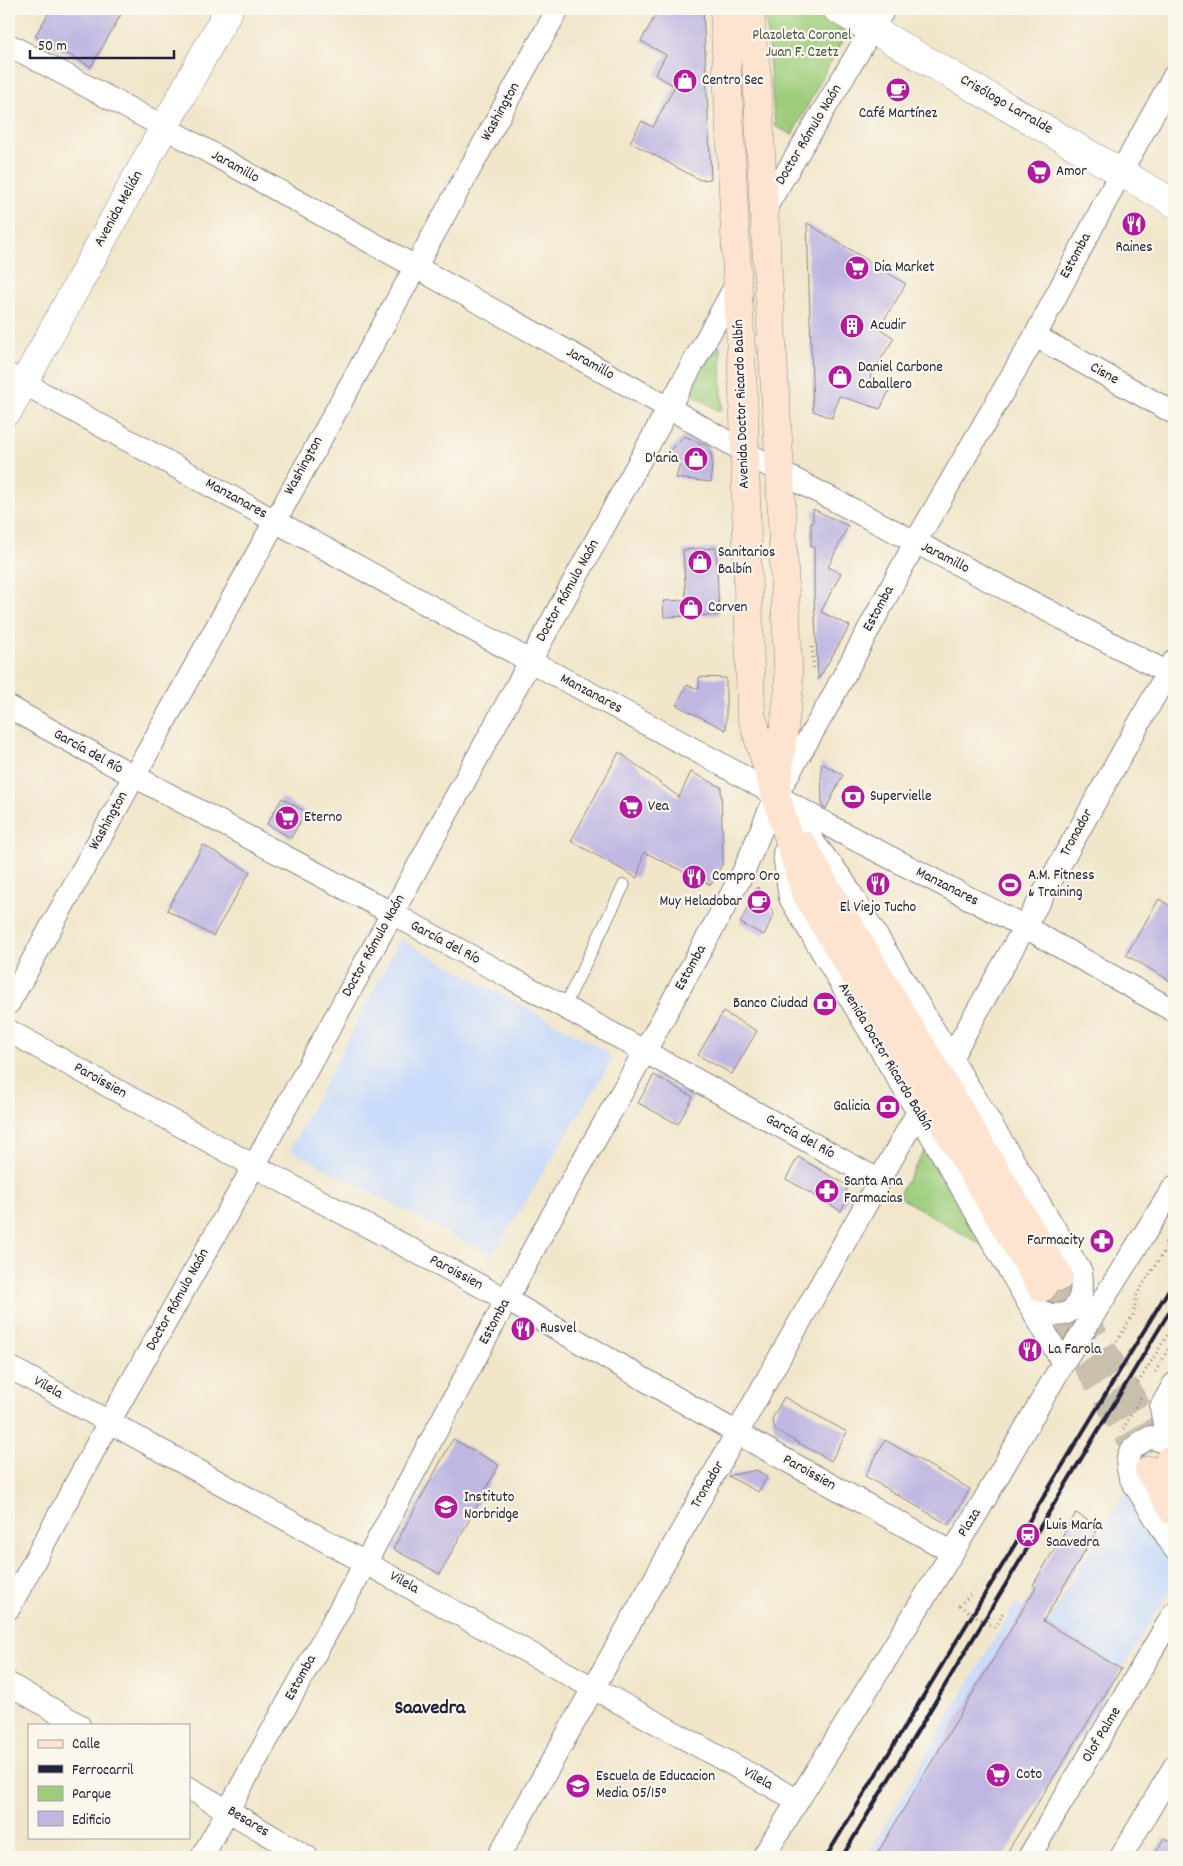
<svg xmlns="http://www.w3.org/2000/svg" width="1183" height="1866" font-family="Dekko,sans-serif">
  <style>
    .built { fill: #cadcf9 }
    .green { fill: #9dcd7c; stroke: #60785c }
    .building { fill: #bfb6e2 }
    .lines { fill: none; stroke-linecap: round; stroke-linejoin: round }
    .secondary-tunnel { stroke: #c8bfad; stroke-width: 28; stroke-dasharray: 28 14; stroke-linecap: butt }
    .service-casing { stroke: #8a8482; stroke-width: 13 }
    .minor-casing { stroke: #8a8482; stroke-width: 24 }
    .tertiary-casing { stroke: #8a8482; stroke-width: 29 }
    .secondary-casing { stroke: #8a8482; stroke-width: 29 }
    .path { stroke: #8a8482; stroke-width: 3; stroke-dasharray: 1 4; stroke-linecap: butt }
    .service { stroke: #fff; stroke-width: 11 }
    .minor { stroke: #fff; stroke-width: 22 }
    .tertiary { stroke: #fff; stroke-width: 28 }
    .secondary { stroke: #fde4d1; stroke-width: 28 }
    .rail { stroke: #22223b; stroke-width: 4 }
    .path-bridge { stroke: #8a8482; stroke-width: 3; stroke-dasharray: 1 4; stroke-linecap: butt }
    .labels { text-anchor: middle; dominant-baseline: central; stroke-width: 4.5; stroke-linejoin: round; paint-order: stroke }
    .park-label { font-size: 15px; fill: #47554e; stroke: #fbf7ec }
    .poi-label { font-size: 15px; fill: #22223b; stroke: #fbf7ec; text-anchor: start }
    .street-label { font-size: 15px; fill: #22223b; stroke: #fbf7ec }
    .district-label { font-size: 20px; font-weight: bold; fill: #22223b; stroke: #fbf7ec }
  </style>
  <rect width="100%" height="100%" fill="#fbf7ec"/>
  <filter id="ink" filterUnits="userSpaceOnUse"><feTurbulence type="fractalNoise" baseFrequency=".02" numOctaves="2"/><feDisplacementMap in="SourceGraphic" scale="10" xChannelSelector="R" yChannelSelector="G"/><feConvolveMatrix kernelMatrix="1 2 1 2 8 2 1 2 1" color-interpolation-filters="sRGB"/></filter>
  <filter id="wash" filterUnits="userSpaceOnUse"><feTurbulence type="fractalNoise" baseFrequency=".0096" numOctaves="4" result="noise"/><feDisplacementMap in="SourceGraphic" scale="20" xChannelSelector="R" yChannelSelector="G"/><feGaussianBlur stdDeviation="1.12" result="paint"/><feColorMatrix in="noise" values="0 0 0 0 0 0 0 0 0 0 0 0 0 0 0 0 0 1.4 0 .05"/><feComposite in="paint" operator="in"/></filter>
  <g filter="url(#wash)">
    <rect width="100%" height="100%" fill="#f1e6ca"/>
    <!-- built -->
    <path class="built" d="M400,939l206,112 6,10 -120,195 -202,-106z
      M1127,1489l47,81 -1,16 -169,271h-138l150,-254 31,20z"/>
    <!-- green -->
    <path class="green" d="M765,9h42l40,22 -55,104 -17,-9z
      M720,347l1,5 1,55 -1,3h-4l-23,-15 -1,-7 21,-39z
      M929,1143l68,111 -99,-58z"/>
    <g id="blocks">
      <!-- building -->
      <path class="building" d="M51,9h73l-33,58 -56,-31z
        M659,9h44l8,170 -11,1 -70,-38 12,-21 11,6 22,-41 -20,-11 11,-20 -25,-14z
        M807,223l99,61 -27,44 15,10 -24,39 20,12 -10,20 -41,-13 -7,22 -19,-7z
        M684,436l24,10 4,11 -1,25 -35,-4 5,-17 -12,-10z
        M813,509l35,17 -20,41 13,6 -20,39 29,14 -32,54 -4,-85v-48h-3v-24h2z
        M716,548l3,67 -55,2 -1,-16 23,-1 -3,-50z
        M699,677l27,1v52l-50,-25 11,-20 12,4z
        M619,752l60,45 12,-25 30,15 2,76 -12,22 -67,-33 -7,26 -66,-37z
        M821,763l22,12 -17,34 -4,-3z
        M282,798l24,14 -15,26 -24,-14z
        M203,845l47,27 -37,64 -46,-26z
        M758,887l16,27 -10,21 -24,-12z
        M1159,899l15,9v75l-48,-28z
        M723,1012l34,19 -25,43 -34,-19z
        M654,1075l39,22 -15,27 -40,-21z
        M798,1157l47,27 3,15 -7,12 -55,-32z
        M784,1397l63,35 -16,29 -56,-31 -3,-11z
        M453,1439l46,26 -59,109 -47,-25z
        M885,1440l85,49 -21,36 -84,-49z
        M757,1470l10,7 -9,15 -30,-16z
        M1076,1513l23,14 -56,94 78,48 -117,188h-129l161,-270 -3,-2z
        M1164,1838l10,6v13h-21z"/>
    </g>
  </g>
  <g filter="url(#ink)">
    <use href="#blocks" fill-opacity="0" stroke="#8a8482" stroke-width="1"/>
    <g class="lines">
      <!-- secondary-tunnel -->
      <path class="secondary-tunnel" d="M1059,1277l109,182
        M1042,1288l106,180"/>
      <defs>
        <path id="service" d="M564,1007l60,-122"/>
        <path id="minor" d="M9,45l155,82 505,281 111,64 394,204
          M764,210l120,-201
          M1035,336l139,77
          M9,375l521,286 189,102 118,67 188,97 149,84
          M9,707c127,72 257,139 386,208 162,88 323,176 485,266
          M785,806l57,73 239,393c5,37 -15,54 -49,35
          M784,853l6,45 128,214 145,251
          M9,1003l549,-994
          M9,1031l245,135 253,134 230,133 215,119
          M951,1058l223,-397
          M9,1367l788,433
          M1174,1384l-13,23 2,12 11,25
          M1174,1446l-23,-9c-21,10 -29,19 -20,42l43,69
          M9,1608l100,-186 145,-256 483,-883
          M9,1684l70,41
          M189,1788l118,69
          M202,1857l164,-295 173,-323 106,-188 98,-178 33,-78 51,-88 88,-164 120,-207 86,-164 53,-96
          M498,1857l420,-745
          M763,1857l212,-341 88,-153 111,-176
          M1029,1857l145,-244
          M1121,1857l53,-90"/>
        <path id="tertiary" d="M837,9l337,194
          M9,410l220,-401"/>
        <path id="secondary" d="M724,9l20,405 7,300 54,178 237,396
          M750,9l2,30 5,37 7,134 16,262 9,216 -12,98
          M803,845l22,40 234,392
          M1169,1460l5,9
          M1149,1470l25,42"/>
      </defs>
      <!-- service casing -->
      <use href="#service" class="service-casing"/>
      <!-- minor casing -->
      <use href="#minor" class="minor-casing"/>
      <!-- tertiary casing -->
      <use href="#tertiary" class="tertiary-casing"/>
      <!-- secondary casing -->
      <use href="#secondary" class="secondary-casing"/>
      <!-- path -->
      <path class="path" d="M812,647l2,25
        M1117,1341l16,-26 4,-21 32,-50 -5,-2
        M1155,1372l19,-33
        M1138,1383l36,-59
        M1123,1429l19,-34
        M959,1606l11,-11
        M996,1628l8,-18"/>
      <!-- service -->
      <use href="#service" class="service"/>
      <!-- minor -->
      <use href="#minor" class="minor"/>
      <!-- tertiary -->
      <use href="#tertiary" class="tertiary"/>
      <!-- secondary -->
      <use href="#secondary" class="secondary"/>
      <!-- rail -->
      <path class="rail" d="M826,1857l348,-576
        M842,1857l332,-553"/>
      <!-- path-bridge -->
      <path class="path-bridge" d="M959,1606l37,22"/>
    </g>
  </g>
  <!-- icons -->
  <defs>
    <symbol id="shop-disc" viewBox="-11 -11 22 22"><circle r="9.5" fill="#b5179e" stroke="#fbf7ec"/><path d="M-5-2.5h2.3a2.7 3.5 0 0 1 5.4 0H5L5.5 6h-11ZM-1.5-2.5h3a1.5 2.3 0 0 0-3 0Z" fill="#fff"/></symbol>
    <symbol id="cafe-disc" viewBox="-11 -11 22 22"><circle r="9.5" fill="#b5179e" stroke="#fbf7ec"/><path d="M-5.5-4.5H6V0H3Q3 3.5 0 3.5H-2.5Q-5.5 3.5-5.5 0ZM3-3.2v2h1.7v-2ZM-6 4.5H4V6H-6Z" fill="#fff"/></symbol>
    <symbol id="supermarket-disc" viewBox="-11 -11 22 22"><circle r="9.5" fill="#b5179e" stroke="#fbf7ec"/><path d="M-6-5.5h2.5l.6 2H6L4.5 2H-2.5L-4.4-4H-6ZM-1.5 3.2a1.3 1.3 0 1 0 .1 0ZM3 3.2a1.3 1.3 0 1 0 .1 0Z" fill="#fff"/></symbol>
    <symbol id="restaurant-disc" viewBox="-11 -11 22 22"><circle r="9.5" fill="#b5179e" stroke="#fbf7ec"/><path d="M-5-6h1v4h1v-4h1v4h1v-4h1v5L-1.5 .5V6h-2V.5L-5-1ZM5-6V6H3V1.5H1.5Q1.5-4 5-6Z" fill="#fff"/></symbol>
    <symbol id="building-disc" viewBox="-11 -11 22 22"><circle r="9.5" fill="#b5179e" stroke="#fbf7ec"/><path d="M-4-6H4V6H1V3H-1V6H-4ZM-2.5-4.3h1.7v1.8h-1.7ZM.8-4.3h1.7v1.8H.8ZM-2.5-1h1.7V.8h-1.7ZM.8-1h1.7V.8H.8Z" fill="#fff"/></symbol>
    <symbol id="bank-disc" viewBox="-11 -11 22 22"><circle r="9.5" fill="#b5179e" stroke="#fbf7ec"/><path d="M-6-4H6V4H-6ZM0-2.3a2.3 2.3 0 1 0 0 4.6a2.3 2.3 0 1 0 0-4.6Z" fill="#fff"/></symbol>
    <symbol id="stadium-disc" viewBox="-11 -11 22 22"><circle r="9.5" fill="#b5179e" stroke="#fbf7ec"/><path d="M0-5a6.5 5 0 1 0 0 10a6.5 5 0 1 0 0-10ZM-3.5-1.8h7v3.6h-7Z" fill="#fff"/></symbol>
    <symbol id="pharmacy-disc" viewBox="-11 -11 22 22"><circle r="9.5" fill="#b5179e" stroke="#fbf7ec"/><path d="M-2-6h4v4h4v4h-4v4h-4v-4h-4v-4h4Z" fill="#fff"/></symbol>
    <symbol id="school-disc" viewBox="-11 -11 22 22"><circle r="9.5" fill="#b5179e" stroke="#fbf7ec"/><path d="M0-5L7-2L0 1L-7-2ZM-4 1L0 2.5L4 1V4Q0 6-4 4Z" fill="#fff"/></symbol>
    <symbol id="station-disc" viewBox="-11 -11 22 22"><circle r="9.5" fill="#b5179e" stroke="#fbf7ec"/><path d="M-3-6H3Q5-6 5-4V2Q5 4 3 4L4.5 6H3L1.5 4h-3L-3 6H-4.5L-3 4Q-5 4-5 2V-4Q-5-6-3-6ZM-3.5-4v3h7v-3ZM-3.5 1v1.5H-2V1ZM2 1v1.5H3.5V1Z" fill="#fff"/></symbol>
  </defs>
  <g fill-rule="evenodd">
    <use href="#shop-disc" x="671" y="67" width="28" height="28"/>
    <use href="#cafe-disc" x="884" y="76" width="28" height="28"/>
    <use href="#supermarket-disc" x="1025" y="158" width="28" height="28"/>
    <use href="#restaurant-disc" x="1120" y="210" width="28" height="28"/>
    <use href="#supermarket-disc" x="843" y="254" width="28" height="28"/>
    <use href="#building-disc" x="838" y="312" width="28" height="28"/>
    <use href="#shop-disc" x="826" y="363" width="28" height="28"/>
    <use href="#shop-disc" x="682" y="445" width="28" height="28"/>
    <use href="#shop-disc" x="686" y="548" width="28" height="28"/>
    <use href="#shop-disc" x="677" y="594" width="28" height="28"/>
    <use href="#bank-disc" x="839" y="783" width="28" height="28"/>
    <use href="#supermarket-disc" x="617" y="793" width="28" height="28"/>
    <use href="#supermarket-disc" x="273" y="804" width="28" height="28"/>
    <use href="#restaurant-disc" x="680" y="863" width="28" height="28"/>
    <use href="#restaurant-disc" x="864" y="870" width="28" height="28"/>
    <use href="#stadium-disc" x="996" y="871" width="28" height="28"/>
    <use href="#cafe-disc" x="745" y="888" width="28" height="28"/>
    <use href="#bank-disc" x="811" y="990" width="28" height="28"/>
    <use href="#bank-disc" x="874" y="1093" width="28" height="28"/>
    <use href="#pharmacy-disc" x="813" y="1177" width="28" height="28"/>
    <use href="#pharmacy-disc" x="1088" y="1227" width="28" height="28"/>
    <use href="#restaurant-disc" x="509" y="1315" width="28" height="28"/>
    <use href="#restaurant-disc" x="1016" y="1336" width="28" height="28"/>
    <use href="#school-disc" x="432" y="1493" width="28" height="28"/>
    <use href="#station-disc" x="1014" y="1521" width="28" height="28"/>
    <use href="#supermarket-disc" x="984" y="1761" width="28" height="28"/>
    <use href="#school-disc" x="564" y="1772" width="28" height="28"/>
  </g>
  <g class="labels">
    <!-- park labels -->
    <g class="park-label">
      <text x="802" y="36">Plazoleta Coronel<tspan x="802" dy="17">Juan F. Czetz</tspan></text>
    </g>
    <!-- poi labels -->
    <g class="poi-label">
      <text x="702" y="81">Centro Sec</text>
      <text x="898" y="114" text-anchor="middle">Café Martínez</text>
      <text x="1056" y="172">Amor</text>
      <text x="1134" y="248" text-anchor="middle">Raines</text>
      <text x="874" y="268">Dia Market</text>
      <text x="870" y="326">Acudir</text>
      <text x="858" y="368">Daniel Carbone<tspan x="858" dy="17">Caballero</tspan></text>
      <text x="678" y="459" text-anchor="end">D'aria</text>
      <text x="718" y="553">Sanitarios<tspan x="718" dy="17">Balbín</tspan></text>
      <text x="708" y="608">Corven</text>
      <text x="870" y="797">Supervielle</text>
      <text x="648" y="807">Vea</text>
      <text x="304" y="818">Eterno</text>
      <text x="1028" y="876">A.M. Fitness<tspan x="1028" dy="17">&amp; Training</tspan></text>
      <text x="712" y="877">Compro Oro</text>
      <text x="742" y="902" text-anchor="end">Muy Heladobar</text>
      <text x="878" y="908" text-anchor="middle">El Viejo Tucho</text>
      <text x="808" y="1004" text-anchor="end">Banco Ciudad</text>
      <text x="870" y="1107" text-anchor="end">Galicia</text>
      <text x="844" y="1182">Santa Ana<tspan x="844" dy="17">Farmacias</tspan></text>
      <text x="1084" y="1241" text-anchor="end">Farmacity</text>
      <text x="540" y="1329">Rusvel</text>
      <text x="1048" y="1350">La Farola</text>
      <text x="464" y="1498">Instituto<tspan x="464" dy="17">Norbridge</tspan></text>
      <text x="1046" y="1526">Luis María<tspan x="1046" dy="17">Saavedra</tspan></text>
      <text x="1016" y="1775">Coto</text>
      <text x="596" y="1777">Escuela de Educacion<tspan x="596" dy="17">Media 05/15°</tspan></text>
    </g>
    <!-- street labels -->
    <g class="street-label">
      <text transform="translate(1006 105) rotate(30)">Crisólogo Larralde</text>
      <text transform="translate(501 112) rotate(-61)">Washington</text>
      <text transform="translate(809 135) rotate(-59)">Doctor Rómulo Naón</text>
      <text transform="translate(235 167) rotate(29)">Jaramillo</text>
      <text transform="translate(119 209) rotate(-61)">Avenida Melián</text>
      <text transform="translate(1076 256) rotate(-62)">Estomba</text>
      <text transform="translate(590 364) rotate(29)">Jaramillo</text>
      <text transform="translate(1104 374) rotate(29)">Cisne</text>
      <text transform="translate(742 404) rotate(-92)">Avenida Doctor Ricardo Balbín</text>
      <text transform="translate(304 466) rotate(-61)">Washington</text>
      <text transform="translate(236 499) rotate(29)">Manzanares</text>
      <text transform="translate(945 558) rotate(27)">Jaramillo</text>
      <text transform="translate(568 591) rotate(-61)">Doctor Rómulo Naón</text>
      <text transform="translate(879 609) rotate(-62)">Estomba</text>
      <text transform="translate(591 694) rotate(28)">Manzanares</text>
      <text transform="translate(88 752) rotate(29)">García del Río</text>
      <text transform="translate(109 821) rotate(-61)">Washington</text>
      <text transform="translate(1077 833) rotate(-61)">Tronador</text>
      <text transform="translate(947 887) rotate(27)">Manzanares</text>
      <text transform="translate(445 943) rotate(28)">García del Río</text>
      <text transform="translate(374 946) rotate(-61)">Doctor Rómulo Naón</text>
      <text transform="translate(691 968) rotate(-61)">Estomba</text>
      <text transform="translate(885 1057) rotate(59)">Avenida Doctor Ricardo Balbín</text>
      <text transform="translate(100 1081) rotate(29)">Paroissien</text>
      <text transform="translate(800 1137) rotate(29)">García del Río</text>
      <text transform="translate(456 1273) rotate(28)">Paroissien</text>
      <text transform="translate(178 1300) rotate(-61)">Doctor Rómulo Naón</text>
      <text transform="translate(495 1322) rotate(-62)">Estomba</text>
      <text transform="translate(48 1388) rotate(29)">Vilela</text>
      <text transform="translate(809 1473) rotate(29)">Paroissien</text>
      <text transform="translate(708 1485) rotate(-60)">Tronador</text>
      <text transform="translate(970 1523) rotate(-58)">Plaza</text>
      <text transform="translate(404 1583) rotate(29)">Vilela</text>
      <text transform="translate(301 1678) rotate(-61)">Estomba</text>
      <text transform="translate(1102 1735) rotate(-59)">Olof Palme</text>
      <text transform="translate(758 1779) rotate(29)">Vilela</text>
      <text transform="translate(248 1822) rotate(31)">Besares</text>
    </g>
    <!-- district labels -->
    <g class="district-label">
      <text x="430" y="1709">Saavedra</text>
    </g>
  </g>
  <!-- margin -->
  <rect width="1183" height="1866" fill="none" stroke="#fbf7ec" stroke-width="30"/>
  <!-- legend -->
  <rect x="28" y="1724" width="162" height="115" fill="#fbf7ec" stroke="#a4a2a5"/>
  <rect x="38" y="1740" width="25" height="8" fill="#fde4d1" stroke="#a4a2a5"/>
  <text x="72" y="1748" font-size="15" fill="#22223b">Calle</text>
  <rect x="38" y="1765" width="25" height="8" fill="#22223b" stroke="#a4a2a5"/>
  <text x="72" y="1774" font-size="15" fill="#22223b">Ferrocarril</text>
  <rect x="38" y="1786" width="25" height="15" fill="#9dcd7c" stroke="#a4a2a5"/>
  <text x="72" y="1798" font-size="15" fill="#22223b">Parque</text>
  <rect x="38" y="1811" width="25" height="15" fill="#bfb6e2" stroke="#a4a2a5"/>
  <text x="72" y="1824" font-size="15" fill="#22223b">Edificio</text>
  <!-- scale -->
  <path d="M30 50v8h144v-8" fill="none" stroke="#22223b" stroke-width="2.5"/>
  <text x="38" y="50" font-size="15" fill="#22223b" stroke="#fbf7ec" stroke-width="4" paint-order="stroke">50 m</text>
</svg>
